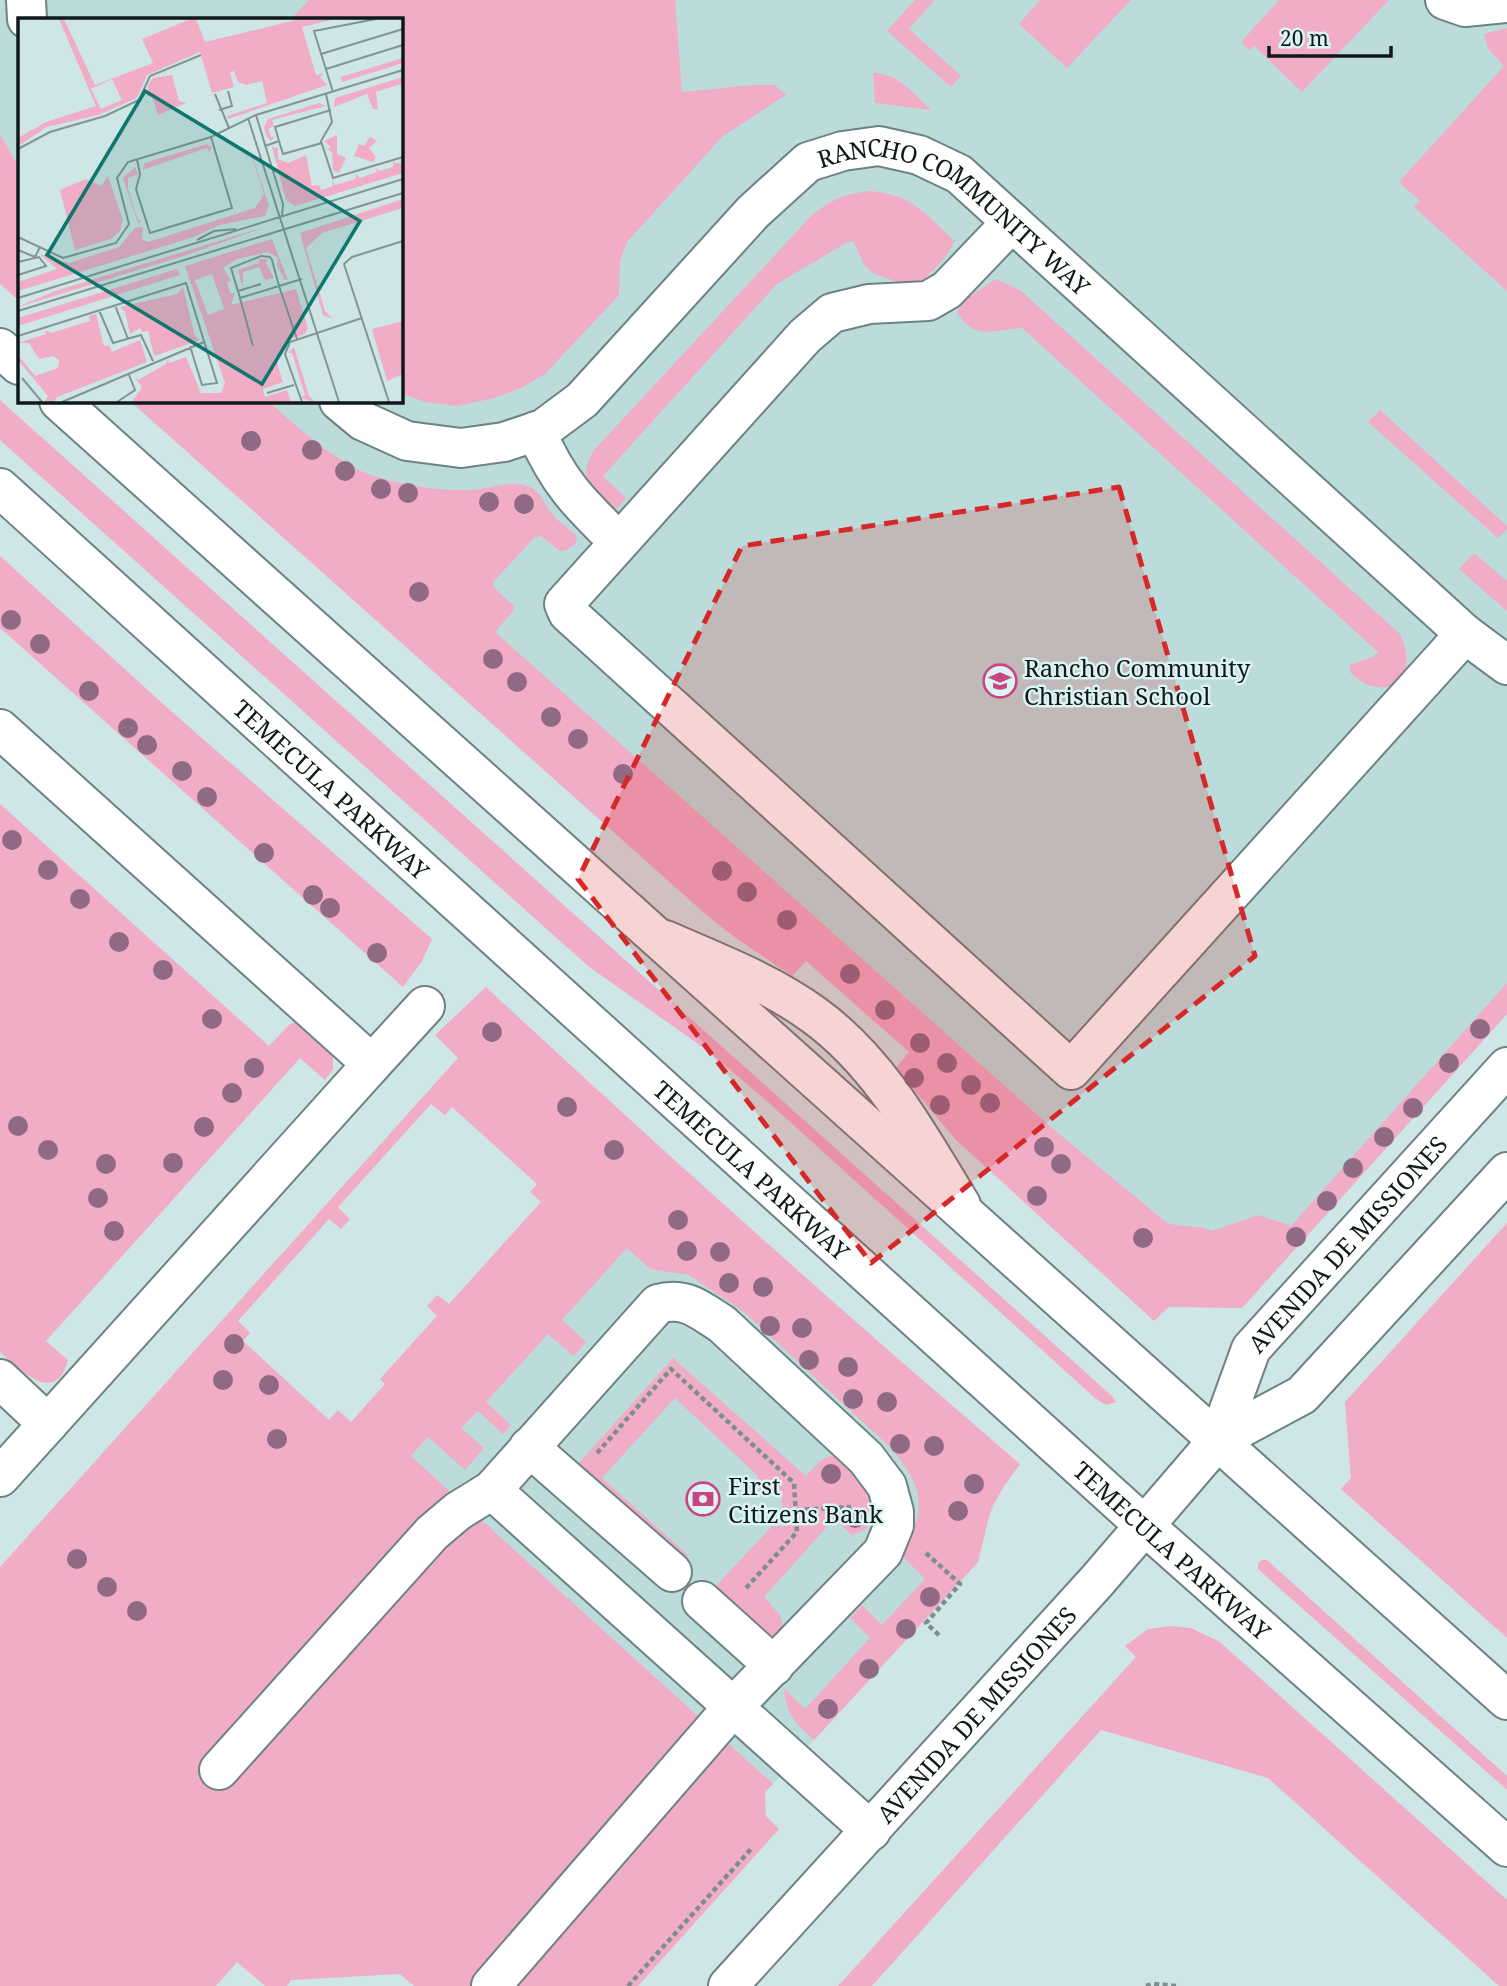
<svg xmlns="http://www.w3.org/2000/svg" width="1507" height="1986" font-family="'Noto Serif',serif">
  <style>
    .built { fill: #bcdcdc }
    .green { fill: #f1acc6; fill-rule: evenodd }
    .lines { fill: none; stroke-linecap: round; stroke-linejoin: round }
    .minor-casing { stroke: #6d8282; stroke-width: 42 }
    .major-casing { stroke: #6d8282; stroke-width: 42 }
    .path { stroke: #7d8e8e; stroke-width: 4.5; stroke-dasharray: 5 3.5; stroke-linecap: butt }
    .minor { stroke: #fff; stroke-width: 38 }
    .major { stroke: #fff; stroke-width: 38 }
    .tree { fill: #906985 }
    .marked { fill: #d62828; fill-opacity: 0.2; stroke: #d62828; stroke-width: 5; stroke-dasharray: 14 9; stroke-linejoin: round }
    .labels { text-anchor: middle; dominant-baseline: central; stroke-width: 5; stroke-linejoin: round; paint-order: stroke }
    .street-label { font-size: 24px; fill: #101919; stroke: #dcf3f3 }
    .poi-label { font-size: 24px; fill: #101919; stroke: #dcf3f3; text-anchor: start }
    .inset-road { fill: none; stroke: #839494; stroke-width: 2 }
    .view { fill: #0f766e; fill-opacity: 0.15; stroke: #0f766e; stroke-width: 3.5 }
    .inset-edge { fill: none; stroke: #101919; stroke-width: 3.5 }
  </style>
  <rect width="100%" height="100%" fill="#cfe6e6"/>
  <!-- built -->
  <path class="built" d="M0,0h1507v1014l-265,294 -332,-256 -731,-651h222v-382h-382v239l-19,-17z
    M626,1217l372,279 -12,29 -8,37 -205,222 -362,-328z"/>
  <!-- green -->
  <path class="green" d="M309,0h366l7,92 71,-7h22l11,10 -63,41 -96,106 -7,18 -1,35 -74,79 -24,14 -27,10 -37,8 -32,-4 -24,-9v-374h-110z
    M915,0h20l-26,29 52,47 -10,11 -64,-56z
    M1040,0h91l-64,68 -48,-44z
    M1279,0h110l-87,92 -48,-46 -5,4 -8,-8z
    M1507,28v263l-93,-84 6,-6 -21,-19 105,-116 -16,-17 -4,-15z
    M873,73c25,0 41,21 58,37l-56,-7z
    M0,134l19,34v133l-19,-17z
    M871,191c42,4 54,23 84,50l-11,18 -29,30 -42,-16 -8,-7 -12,-25 -7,2 -69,41 -174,192 23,22 -9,11c-28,-10 -41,-33 -22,-60l217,-234c19,-15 34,-22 59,-24z
    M996,279l24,11 380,344c7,16 8,27 5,45 -19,14 -39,10 -55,-7v-7l23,-8 5,-5 -356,-324c-29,2 -49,13 -65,-16l7,-12z
    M0,400l1112,996 4,6 -10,3 -11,-7 -327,-296 -60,-51 -120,-85 -588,-526z
    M130,401h138c30,26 71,65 109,76 31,9 63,14 95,13 19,-1 39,-11 58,-3 10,5 14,15 20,24 7,11 19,16 27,26l-1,6 -9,7 -7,1 -19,-15 -6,1 -41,44 -1,6 21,19 -1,5 -18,21 557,496 115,95c17,5 29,1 45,8l47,-16 32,11 216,-243v31l-265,294 -73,-1 -15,14 -199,-182 -59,-71 13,-16 -103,-91 -14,15 -59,-40 -31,-25z
    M1380,410l127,116v3l-9,9 -130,-116z
    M1474,553l33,28v30l-48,-42z
    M0,556l172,156 260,227 -10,22 -19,26 -403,-359z
    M0,804l269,242 21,-22 7,-2 36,35v12l-8,11 -25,-22 -254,283 22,19c-13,48 -49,8 -68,-8z
    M486,987c175,163 353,322 534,477l-16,22 -13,23 -13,53 -164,178c-20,-19 -27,-23 -30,-52l21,21 65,-71 -20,-20 12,-13 20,20 43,-46 -24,-24c27,-47 23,-66 -10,-107l-147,-136 -55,-37 -39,-6 -23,-21 -65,72 24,22 -12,14 -26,-22 -62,68 25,23 -8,9 -25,-23 -17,17 23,20 -19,22 -37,-33 -17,19 362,328 -8,8 1,24 13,13 -141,157h-224l-14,-12 -109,6 -4,6h-22l-28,-24 -21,24h-216v-419l458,-509 -23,-23zM431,1104l14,11 7,-8 85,77 -7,8 11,10 -92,102 -12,-9 -10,11 10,10 -57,63 5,5 -34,38 -13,-12 -9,10 -86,-79 7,-8 -12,-12 91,-102 12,10 9,-10 -12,-12z
    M1507,1223v415l-166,-149 10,-11 -6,-76z
    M673,1358l133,118c7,-7 15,-19 26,-20 21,-1 46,48 38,67 -3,7 -12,10 -18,12l-18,-16 -70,78 16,18 3,11 -7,8 -7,1 -53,-49 56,-60h12l-3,-36 -22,1 -2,-16 -82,-77 -73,80 86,77 -6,6 -106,-95z
    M1262,1560h5l240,216v14l-249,-221v-6z
    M1171,1626l20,2 29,14 287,258v86h-8l-231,-208 -167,-48 -229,256h-34l298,-329 -11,-11 23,-17z"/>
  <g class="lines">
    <defs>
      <g id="minor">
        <path d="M26,0l1,19"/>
        <path d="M1445,0l20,7 42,-4"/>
        <path d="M1012,222l-65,68 -19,11 -59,3 -37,9 -27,23 -241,268 4,9 503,457 394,-436"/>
        <path id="s1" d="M339,401l24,20 44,20 54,7 43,-6 39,-13 39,-29 171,-188 55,-50 35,-11 36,-5 40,9 40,19 506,460 42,31"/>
        <path d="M536,431c22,52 44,73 83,111"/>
        <path d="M0,729l372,335 -372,413"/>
        <path d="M665,940c50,22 104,42 149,75 66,48 105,121 147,190"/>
        <path d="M372,1064l53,-58"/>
        <path d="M0,1379l48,45"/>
        <path d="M1218,1440l84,-45 205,-223"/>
        <path d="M529,1447l143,125"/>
        <path d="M702,1601l72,65"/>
        <path d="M219,1770l213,-237 26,-22 34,-21"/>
        <path d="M491,1986l242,-279 150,-155 11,-27v-13l-7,-26 -21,-28 -144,-134c-22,-14 -37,-28 -64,-20l-166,186 379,341"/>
        <path id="s2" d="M728,1986l369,-405 121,-141 33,-91 256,-282"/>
      </g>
      <g id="major">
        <path d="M0,348l19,17"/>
        <path d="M59,401l1448,1299"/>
        <path id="s3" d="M0,488l1145,1038 362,321"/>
      </g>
    </defs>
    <!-- minor casing -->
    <use href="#minor" class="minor-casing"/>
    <!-- major casing -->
    <use href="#major" class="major-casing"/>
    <!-- path -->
    <path class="path" d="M597,1453l74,-84 123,114 3,49 -51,56
      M796,1510l55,-3
      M926,1553l34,31 -34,39 15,14
      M628,1986l123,-137
      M1146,1986l7,-2 23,2"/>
    <!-- minor -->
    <use href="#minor" class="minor"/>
    <!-- major -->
    <use href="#major" class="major"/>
  </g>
  <!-- trees -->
  <g class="tree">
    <circle cx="251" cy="441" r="10"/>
    <circle cx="312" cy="450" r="10"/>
    <circle cx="345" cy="471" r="10"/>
    <circle cx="381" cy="489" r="10"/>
    <circle cx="408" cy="493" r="10"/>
    <circle cx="489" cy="502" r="10"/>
    <circle cx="524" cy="504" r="10"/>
    <circle cx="419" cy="592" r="10"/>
    <circle cx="11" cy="620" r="10"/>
    <circle cx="40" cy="644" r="10"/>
    <circle cx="493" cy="659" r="10"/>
    <circle cx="517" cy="682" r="10"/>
    <circle cx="89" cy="691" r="10"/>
    <circle cx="551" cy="717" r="10"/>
    <circle cx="128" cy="728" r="10"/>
    <circle cx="578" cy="739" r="10"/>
    <circle cx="147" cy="745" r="10"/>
    <circle cx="182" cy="771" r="10"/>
    <circle cx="623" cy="774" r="10"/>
    <circle cx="207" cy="797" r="10"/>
    <circle cx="12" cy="840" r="10"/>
    <circle cx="264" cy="853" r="10"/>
    <circle cx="48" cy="870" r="10"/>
    <circle cx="722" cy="871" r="10"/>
    <circle cx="747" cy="892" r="10"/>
    <circle cx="313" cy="895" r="10"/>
    <circle cx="80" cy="899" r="10"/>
    <circle cx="330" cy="908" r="10"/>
    <circle cx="787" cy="920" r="10"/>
    <circle cx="119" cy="942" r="10"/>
    <circle cx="377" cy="953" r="10"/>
    <circle cx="163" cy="970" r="10"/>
    <circle cx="850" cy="974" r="10"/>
    <circle cx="885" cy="1010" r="10"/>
    <circle cx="212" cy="1019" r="10"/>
    <circle cx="1480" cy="1029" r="10"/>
    <circle cx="492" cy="1032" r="10"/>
    <circle cx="920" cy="1043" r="10"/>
    <circle cx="947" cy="1063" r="10"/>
    <circle cx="1449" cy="1063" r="10"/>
    <circle cx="254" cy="1068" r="10"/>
    <circle cx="914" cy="1078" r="10"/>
    <circle cx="971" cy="1085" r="10"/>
    <circle cx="232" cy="1093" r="10"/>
    <circle cx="990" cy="1103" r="10"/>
    <circle cx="940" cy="1105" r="10"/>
    <circle cx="567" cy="1107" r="10"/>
    <circle cx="1413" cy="1108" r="10"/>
    <circle cx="18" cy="1126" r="10"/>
    <circle cx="204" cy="1127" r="10"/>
    <circle cx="1384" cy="1137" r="10"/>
    <circle cx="1044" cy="1147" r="10"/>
    <circle cx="48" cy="1150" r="10"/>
    <circle cx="614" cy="1150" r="10"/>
    <circle cx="173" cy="1163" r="10"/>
    <circle cx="106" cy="1164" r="10"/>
    <circle cx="1061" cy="1164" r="10"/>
    <circle cx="1353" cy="1168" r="10"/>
    <circle cx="1037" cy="1196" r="10"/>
    <circle cx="98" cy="1198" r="10"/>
    <circle cx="1327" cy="1201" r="10"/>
    <circle cx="678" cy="1220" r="10"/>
    <circle cx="114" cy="1231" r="10"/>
    <circle cx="1296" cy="1237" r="10"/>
    <circle cx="1143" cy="1238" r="10"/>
    <circle cx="687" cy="1251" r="10"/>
    <circle cx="720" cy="1252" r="10"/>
    <circle cx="729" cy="1283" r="10"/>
    <circle cx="763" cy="1287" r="10"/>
    <circle cx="770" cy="1326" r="10"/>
    <circle cx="802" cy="1328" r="10"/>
    <circle cx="234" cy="1344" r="10"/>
    <circle cx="809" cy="1360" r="10"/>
    <circle cx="848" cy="1367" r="10"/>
    <circle cx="223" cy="1380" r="10"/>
    <circle cx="269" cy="1385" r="10"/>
    <circle cx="853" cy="1399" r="10"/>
    <circle cx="887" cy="1402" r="10"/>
    <circle cx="277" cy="1439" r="10"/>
    <circle cx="900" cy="1444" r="10"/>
    <circle cx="934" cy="1446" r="10"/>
    <circle cx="831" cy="1474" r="10"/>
    <circle cx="974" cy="1484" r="10"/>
    <circle cx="958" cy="1511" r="10"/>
    <circle cx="855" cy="1518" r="10"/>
    <circle cx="77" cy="1559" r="10"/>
    <circle cx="107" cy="1587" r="10"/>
    <circle cx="930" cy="1597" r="10"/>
    <circle cx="137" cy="1611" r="10"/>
    <circle cx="906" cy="1629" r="10"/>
    <circle cx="869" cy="1669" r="10"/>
    <circle cx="828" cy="1709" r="10"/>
  </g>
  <!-- marked area -->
  <path class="marked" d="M1119,487l136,469 -384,307 -293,-384 164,-333z"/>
  <!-- icons -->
  <defs>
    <symbol id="school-ring" viewBox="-11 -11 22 22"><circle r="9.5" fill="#dcf3f3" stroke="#ca4484" stroke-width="1.5"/><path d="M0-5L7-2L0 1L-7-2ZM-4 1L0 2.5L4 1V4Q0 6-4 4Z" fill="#ca4484"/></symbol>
    <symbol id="bank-ring" viewBox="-11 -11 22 22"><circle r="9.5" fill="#dcf3f3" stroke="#ca4484" stroke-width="1.5"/><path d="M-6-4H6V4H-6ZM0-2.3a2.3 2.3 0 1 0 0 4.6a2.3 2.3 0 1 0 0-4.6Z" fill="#ca4484"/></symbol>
  </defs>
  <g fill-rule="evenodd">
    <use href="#school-ring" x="981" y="662" width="38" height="38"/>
    <use href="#bank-ring" x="684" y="1480" width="38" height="38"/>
  </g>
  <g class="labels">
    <!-- street labels -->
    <g class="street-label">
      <text stroke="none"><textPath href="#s1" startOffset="766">RANCHO COMMUNITY WAY</textPath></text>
      <text stroke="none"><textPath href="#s3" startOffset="448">TEMECULA PARKWAY</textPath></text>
      <text stroke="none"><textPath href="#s3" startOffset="1015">TEMECULA PARKWAY</textPath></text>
      <text stroke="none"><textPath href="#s2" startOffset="973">AVENIDA DE MISSIONES</textPath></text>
      <text stroke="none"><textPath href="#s3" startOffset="1582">TEMECULA PARKWAY</textPath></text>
      <text stroke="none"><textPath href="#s2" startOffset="368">AVENIDA DE MISSIONES</textPath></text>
    </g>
    <!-- poi labels -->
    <g class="poi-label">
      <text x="1024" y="667">Rancho Community<tspan x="1024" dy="28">Christian School</tspan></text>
      <text x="728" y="1485">First<tspan x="728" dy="28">Citizens Bank</tspan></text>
    </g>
  </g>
  <!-- overview -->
  <g transform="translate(18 18)">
    <rect width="385" height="385" fill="#cfe6e6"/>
    <path d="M41,1h5l31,66 58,-22 -11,-24 49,-20h5l9,23 95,-23h35l-33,8 14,48 8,-2 -4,4 7,8 -99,34 -1,-3 40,-13 -5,-22 -16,4 -8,-3 -4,-11 -4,1 4,15 -22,6 -12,-41 -53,23 -10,23 -39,17 -51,12 -29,19v-8l28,-16 50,-16zM94,61l10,21 -21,9 -10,-20zM385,40v5l-61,19 -1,-5zM154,57l7,26 7,2 -28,12 -6,-19h-5l1,-11 5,-7zM385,59v12l-2,-5 -25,8 2,17h-5l-6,-15 -33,13 1,-9zM301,85l7,3 -54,14 2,6 -6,3 3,8 4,-1 -4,5 -4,-4 -3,-10 4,-8zM227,117l24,70 -4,11 -45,9 -29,13 -173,53v-9l39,-13 -17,-15 29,9 50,-16 16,-19 8,-1 -1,12 6,3 107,-34 9,-14zM319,117v19l9,4 -7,15 -6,-3 -1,-18 -5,-3 4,-2 -7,-6zM352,119l7,4 -8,7 7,9 -3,5 -19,-6 5,-12 5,2zM189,126l5,3 -3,5 -2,-4 -65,22 3,-7zM254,129l6,1v11l10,4 18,-8 6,31 7,-1 2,5 12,-4 -1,-5 3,4 20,-6 1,-5 4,4 17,-6 -1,-4 4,3 13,-4v-5l10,2v9l-108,33 -9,-6zM117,149l3,7 -10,4v11l10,31 4,1 -4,2 -15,-45zM90,158l15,44 -3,11 -9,8 -36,11 -15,-60 26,-11 15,7zM385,181v9l-81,25 -16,15 19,63 8,8 -10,-4 -23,-82zM253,207l-81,29 -172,53 37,-16zM254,221l16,41 -7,-1 3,-1 -7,-12 1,-8 -10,-6 -31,7 -14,9 8,13 -4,1 3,11h5l-4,12 65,-16 12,39 -3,6 -18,6 -6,14 -6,3 8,25 -20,7 2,8 22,-7 4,12h-159l10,-15 -8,-11 4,4 28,-16 2,-6 1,5 17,-6 15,36h20l4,-10 -40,-117zM194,256l12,35 -16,6 -13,-35zM241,241h9l-2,4 8,15 -9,2 -6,-13 -16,5v16l-5,-18 21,-7zM159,251l3,6 -162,51v-8zM165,269l12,49 5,4 -46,16 -6,-25 -6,1 -2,-4 -10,6 -5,-22 -5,-5 57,-13zM78,296l8,32 5,-1 3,7 28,-12 7,22 -90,35 -3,5 -9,-1 3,-5 -30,-36v-5l17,21 23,-8 1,-8 -6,-4 -14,3 -10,-16h-11l28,-9 -1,-4 6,3 39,-12 -1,-5zM385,303v53l-16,7 -15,-52zM280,325l-4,4 15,49 6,6 -14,-4 4,-3 -13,-42h-4z" fill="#f1acc6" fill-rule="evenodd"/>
    <path class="inset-road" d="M303,36l82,-25M308,51l77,-24M315,74l-19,-61 62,-12M197,76l14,34M308,76l6,28 -11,19 12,37 70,-21M201,92l13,-4 -4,-15M238,97l27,89 -1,12M230,100l91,284M261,123l-4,-14 56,-17M247,128l14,-5 4,13 39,-11M0,131l32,-17 55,-16 34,-16 11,-24 51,-21M119,141l3,15 -4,15 14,44 82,-25 -21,-71M0,219l45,21 53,-15 13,-19 -12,-46 11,-16 83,-25 45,-22 147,-45M179,222l17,-9 22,-2M0,232l17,7 5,-10M0,244l21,-5 7,9 -28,9M220,273l23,-7M0,280l385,-119M222,280l13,48M97,287l13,34M81,292l14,33 28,-8 12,26M0,293l385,-118M0,318l168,-53 31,100 -15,2 -12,-39M279,321l-18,-53 -7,-26 -2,-3 -9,-1 -30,12 9,30 39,-12 23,-7M4,360l20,24M249,375l27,-8M44,384l142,-60M99,384l18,-12 -6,-15M284,384l-17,-48 5,-12 72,-24M371,384l-45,-138 8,-7 51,-16"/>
    <path class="view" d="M127,73l215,130 -98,163 -215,-129z"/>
    <rect width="385" height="385" class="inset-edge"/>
  </g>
  <!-- scale -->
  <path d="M1269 46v10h122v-10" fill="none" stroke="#101919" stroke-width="3.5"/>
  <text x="1280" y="46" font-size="21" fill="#101919" stroke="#dcf3f3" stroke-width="5" paint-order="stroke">20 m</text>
</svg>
